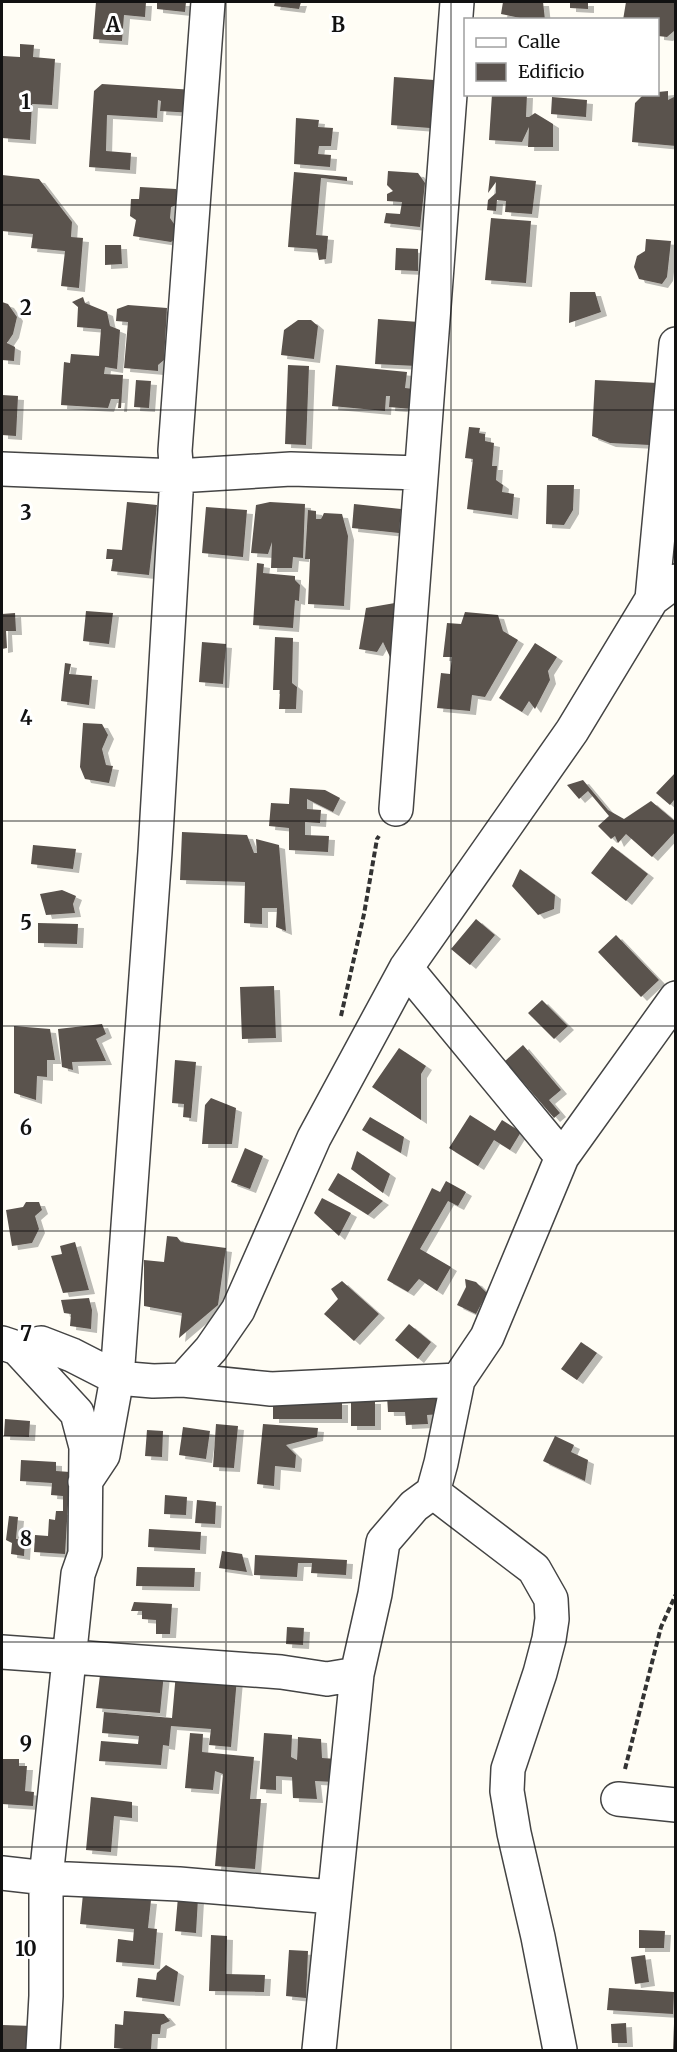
<svg xmlns="http://www.w3.org/2000/svg" width="677" height="2052" font-family="Merriweather,serif">
  <style>
    .building { fill: #5a524d; filter: url(#shadow) }
    .lines { fill: none; stroke-linecap: round; stroke-linejoin: round }
    .minor-casing { stroke: #444; stroke-width: 36 }
    .path { stroke: #333; stroke-width: 4; stroke-dasharray: 6 3; stroke-linecap: butt }
    .minor { stroke: #fff; stroke-width: 33 }
    .grid { fill: none; stroke: #111; stroke-width: 1.5; stroke-opacity: 0.55 }
    .grid-label { font-size: 20px; text-anchor: middle; font-weight: bold; fill: #111; stroke: #fff; stroke-width: 6; stroke-linejoin: round; paint-order: stroke }
  </style>
  <defs>
    <filter id="shadow"><feDropShadow dx="6" dy="4" stdDeviation="0" flood-color="#0004"/></filter>
  </defs>
  <rect width="100%" height="100%" fill="#fffdf5"/>
  <!-- building -->
  <path class="building" d="M96,2h50l-1,15 -21,-2 -2,26 -29,-2z
    M157,2h29l-1,10 -28,-3z
    M275,2h26l-2,7 -25,-3z
    M503,2h40l2,18h-15l-29,-6z
    M570,2h18v7l-18,-1z
    M626,2h50l-2,29 -7,6 -9,-1v-16h-35z
    M20,44l14,1 -1,12 22,2 -3,46 -20,-1 -2,36 -28,-2 1,-82 17,1z
    M394,77l40,3 -4,48 -39,-3z
    M102,84l92,6 -1,23 -33,-2 1,-10 -3,-1 -1,18 -50,-3 -1,36 25,2 -1,17 -41,-3 5,-76z
    M668,91v9l8,-4v50l-44,-4 3,-39 9,-9h14v-2z
    M492,94h35l-1,23h3l6,-4 18,11v23h-25l1,-20 -7,15 -33,-2z
    M552,97l35,3 -1,17 -35,-3z
    M296,118l23,2 -1,7 15,1 -2,18h-12l-1,8 13,1 -1,12 -36,-3z
    M388,171l30,2 7,10 -5,44 -36,-4 2,-10 14,1 2,-12 -15,-1v-7l6,-3 -6,-6z
    M294,172l53,5v4l-26,-3 -5,57 12,1 -2,23 -7,1 -2,-11 -29,-2z
    M2,175l37,4 33,43 -1,15 12,1 -4,50 -18,-2 4,-35 -34,-3 2,-14 -31,-3z
    M490,176l46,5 -4,33 -27,-2 1,-11 -9,-1 -1,11 -9,-1 1,-10 8,-7v-11l-8,11z
    M140,187l36,2 6,14 -11,4 -1,11 11,16 -10,8 -38,-6 3,-16 -6,-4 1,-17h8z
    M491,218l40,3 -5,62 -41,-3z
    M646,239l25,2 -4,36 -5,7 -23,-5 -5,-12 3,-11 8,-5z
    M105,245h16l1,19 -17,1z
    M396,248l22,1v22l-23,-1z
    M570,292h25l6,20 -32,11z
    M83,297l2,6 22,9 3,14 10,4 -3,39 -12,-2 -1,7 19,1 -2,33h-3l1,-9h-8l-3,9 -47,-3 3,-43 6,1 1,-9 28,2 2,-27 -24,-2 1,-20 -6,-5z
    M2,302l6,2 9,13 -4,17 -6,9 8,4 -1,14 -12,-1z
    M128,305l39,3 -3,52 -6,5v6l-34,-3 4,-46 -12,-1 1,-12z
    M378,319l41,3 -2,44 -42,-2z
    M298,320h13l7,6 -4,33 -33,-4 3,-25z
    M288,365l21,1 -3,79 -21,-1z
    M336,365l71,7 -2,16 9,1 -2,20 -23,-2 1,-11h-4l-1,15 -53,-5z
    M136,380l15,1 -2,27 -15,-1z
    M595,380l63,3 -3,53h-4l-1,9 -40,-2 -18,-7z
    M2,395l16,1 -2,40 -14,-1z
    M469,427l11,1 -1,5 6,1v7l9,2 -2,23h5l-1,14 7,5 -1,7 12,2 -2,21 -45,-6 6,-50 -8,-1z
    M547,485h27l-1,25 -9,15 -18,-1z
    M127,502l30,3 -8,70 -38,-4 2,-12h-7l1,-10 15,1z
    M270,502l35,2 -2,54 -10,-1 -1,11h-21l1,-26 -4,12 -17,-1 5,-48z
    M354,504l47,5 -2,24 -47,-5z
    M206,507l41,3 -4,47 -41,-4z
    M308,510l8,1v8h5l3,-6 18,1 6,22 -4,70 -36,-2 2,-45h-5z
    M257,563l7,1 -1,9 32,3v4l5,5 -1,16 -4,-1 -2,28 -40,-3z
    M395,603l4,25 -7,2 -1,12 5,14 -6,1 -7,-15 -6,10 -18,-3 7,-41z
    M86,611l27,2 -4,31 -26,-3z
    M465,612l33,3 5,16 15,9 -33,57 -13,-2 -2,16 -33,-3 4,-35 9,1 2,-17h-9l4,-34 14,1z
    M15,613l1,18h-10l1,17 -5,1v-35z
    M275,637l18,1 -1,45 5,4 -1,22h-17l1,-19h-7z
    M202,642l24,2 -3,40 -24,-2z
    M535,643l22,14 -9,14 2,9 -15,29 -6,-8 -7,11 -23,-14z
    M65,663l6,1 -2,10 23,2 -3,29 -28,-4z
    M83,723l19,1 6,11 -6,14 4,16 7,1 -4,17 -24,-4 -5,-12z
    M676,772v29l-2,-1 -4,5 -14,-12z
    M583,780l25,30 16,9 27,-18 25,21v9l-24,26 -26,-23 -8,9 -3,-7 -4,3 -13,-13 11,-10 -21,-25 -9,8 -12,-14z
    M290,788l35,2 15,8 -7,14 -26,-13v10l14,1 -1,13 -15,-1v13l24,1 -1,16 -39,-2v-22l-20,-2 2,-23 18,1z
    M182,832l65,3 7,18h3l-1,-14 23,6 7,86 -10,-4 1,-19h-15v16l-18,-1 1,-41 -65,-2z
    M33,845l43,4 -3,20 -42,-5z
    M612,846l36,28 -22,27 -35,-28z
    M520,869l35,26 -1,14 -16,6 -26,-29z
    M62,890l14,6 -3,8 2,9 -29,2 -6,-21z
    M476,919l19,16 -25,30 -19,-16z
    M38,923l40,1 -1,20 -39,-1z
    M616,935l43,45 -18,17 -43,-45z
    M274,986l2,52 -34,1 -2,-52z
    M542,1000l26,26 -14,13 -26,-26z
    M102,1024l4,10 -10,5 10,22 -34,1 1,8 -11,-3 -4,-38z
    M14,1026l36,3 5,31h-8v17l-10,-1 -1,24 -22,-7z
    M523,1045l38,45 -12,10 11,13 -6,5 -49,-57z
    M399,1048l27,18 -5,8v46l-49,-33z
    M175,1060l21,2 -5,56 -8,-1 1,-13 -12,-1z
    M211,1098l25,10 -4,36h-30l3,-39z
    M470,1115l25,16 7,-11 19,12 -11,18 -16,-10 -16,26 -29,-18z
    M370,1117l34,20 -3,16 -39,-23z
    M245,1148l18,8 -13,33 -19,-7z
    M357,1151l33,23 -7,19 -32,-24z
    M338,1173l45,28 -15,14 -40,-25z
    M446,1181l20,11 -8,14 -10,-5 -28,48 31,18 -14,24 -18,-12 -11,13 -21,-12 45,-92 8,4z
    M322,1198l29,15 -12,23 -25,-23z
    M26,1202h13l3,8 -7,6 4,13 -7,14 -20,3 -6,-36 17,-3z
    M167,1236l10,1 4,5 45,6 -8,57 -39,33 3,-25 -38,-7v-46l20,2z
    M75,1242l14,48 -26,3 -12,-37 11,-2 -2,-8z
    M465,1279l11,3 11,11 -11,21 -19,-9 9,-18z
    M342,1281l37,33 -25,27 -30,-27 14,-15 -7,-10z
    M89,1298l3,12 -1,19 -21,-3 1,-12 -7,-1 -3,-13z
    M409,1324l22,18 -13,17 -23,-19z
    M581,1342l16,11 -20,27 -16,-11z
    M441,1394v20l-14,1 1,9 -22,1 -1,-13h-17l-1,-16z
    M273,1400l69,1v18h-69z
    M351,1400h24v26h-24z
    M5,1419l25,2 -1,16 -25,-1z
    M216,1424l22,2 -4,42 -21,-1z
    M263,1424l55,4 -1,9 -31,8 10,10 -1,13 -20,-2 -1,20 -17,-2z
    M183,1427l27,4 -4,28 -27,-4z
    M147,1430l16,1 -1,26 -17,-1z
    M555,1436l19,9 -3,7 17,8 -3,21 -42,-20z
    M21,1460l35,2v9l14,1 -5,82 -31,-2 1,-17 13,1 1,-17 6,1 1,-9h7v-15l-12,-1 1,-12 -32,-2z
    M165,1495l22,2 -1,18 -22,-1z
    M197,1500l19,2 -1,22 -20,-1z
    M9,1516l9,1 -2,22 9,1 -1,16 -13,-2 1,-11 -6,-3z
    M149,1529l52,3 -1,18 -52,-3z
    M222,1551l20,3 5,18 -28,-4z
    M255,1555l92,5 -1,15 -35,-2 1,-10h-14l-1,14 -43,-2z
    M137,1567l58,1 -1,19 -58,-1z
    M134,1602l38,2 -2,30h-14v-14l-14,-1v-8h-11z
    M287,1627l17,1 -1,17 -17,-1z
    M164,1673l-4,40 -64,-5 4,-33z
    M176,1673l61,5 -6,69 -22,-2 2,-16 -40,-3 -2,20 -6,-1 -2,20 -62,-4 2,-20 37,3 1,-8 -37,-3 2,-21 68,6z
    M190,1733l13,1 -1,18 52,5 -4,42h11l-6,70 -40,-3 8,-92 -8,-3 -2,19 -28,-2z
    M264,1733l28,2 -1,22 6,3 1,-23 23,2 1,19 15,1 -3,23 -19,-1 2,18 -24,-1 -1,-21 -16,-1v14l-16,-1z
    M2,1759h17v7h8l-2,25 9,1 -1,14 -31,-2z
    M91,1797l41,5v16l-18,-2 -3,36 -25,-2z
    M83,1894l68,6 -3,28 9,1 -3,36 -38,-3 2,-23 15,2 1,-12 -54,-5z
    M178,1897l20,1 -2,35 -21,-2z
    M639,1930l26,1 -1,17h-25z
    M211,1935l16,1 -1,38 39,1 -1,17 -55,-1z
    M289,1950l19,1 -2,47 -20,-2z
    M645,1955l4,27 -14,2 -4,-27z
    M166,1965l12,7 -4,30 -38,-5 2,-19 18,2 1,-7z
    M609,1988l65,4 -1,22 -66,-4z
    M124,2011l40,3 6,7 -9,4 -1,9h-8l-1,16h-27v-1l-10,-1 1,-24 8,1z
    M626,2023l1,20h-15l-1,-19z
    M674,2024h2v26h-3z
    M2,2025l31,1 -2,24h-29z"/>
  <g class="lines">
    <defs>
      <path id="minor" d="M2,469l175,7 114,-7 129,4
        M652,599l24,-255
        M396,809l61,-807
        M406,968l156,189
        M2,1343l15,5 24,-5 31,12 45,23 36,3 30,-1 88,9 187,-9
        M17,1348l60,65 9,34 -1,107 -7,20 -32,304v118l-3,54
        M183,1380l28,-31 27,-39 76,-172 92,-170 166,-237 80,-132 24,-18
        M85,1482l18,-27 14,-77 38,-526 22,-376 -2,-25 33,-449
        M433,1492l101,77 17,30 1,20 -3,20 -9,34 -32,96 -1,22 7,42 24,104 22,113
        M2,1652l279,20 46,7 30,-5
        M618,1799l58,6
        M2,1873l44,5 133,6 154,13
        M319,2050l38,-376 18,-80 8,-52 31,-36 19,-14 8,-29 17,-83 29,-43 75,-180 114,-159"/>
    </defs>
    <!-- minor casing -->
    <use href="#minor" class="minor-casing"/>
    <!-- path -->
    <path class="path" d="M341,1016l23,-102 13,-75 2,-3
      M625,1769l36,-142 15,-33"/>
    <!-- minor -->
    <use href="#minor" class="minor"/>
  </g>
  <!-- grid -->
  <path class="grid" d="M226,2v2048M451,2v2048M2,205h674M2,410h674M2,616h674M2,821h674M2,1026h674M2,1231h674M2,1436h674M2,1642h674M2,1847h674"/>
  <g class="grid-label">
    <text x="113" y="32">A</text>
    <text x="338" y="32">B</text>
    <text x="26" y="109">1</text>
    <text x="26" y="315">2</text>
    <text x="26" y="520">3</text>
    <text x="26" y="725">4</text>
    <text x="26" y="930">5</text>
    <text x="26" y="1135">6</text>
    <text x="26" y="1341">7</text>
    <text x="26" y="1546">8</text>
    <text x="26" y="1751">9</text>
    <text x="26" y="1956">10</text>
  </g>
  <!-- border -->
  <rect width="677" height="2052" fill="none" stroke="#111111" stroke-width="6"/>
  <!-- legend -->
  <rect x="464" y="18" width="195" height="78" fill="#ffffff" stroke="#a0a0a0" stroke-width="1.5"/>
  <rect x="476" y="38" width="30" height="9" fill="#ffffff" stroke="#a0a0a0" stroke-width="1.5"/>
  <text x="518" y="48" font-size="18" fill="#111111">Calle</text>
  <rect x="476" y="63" width="30" height="18" fill="#5a524d" stroke="#a0a0a0" stroke-width="1.5"/>
  <text x="518" y="78" font-size="18" fill="#111111">Edificio</text>
</svg>
